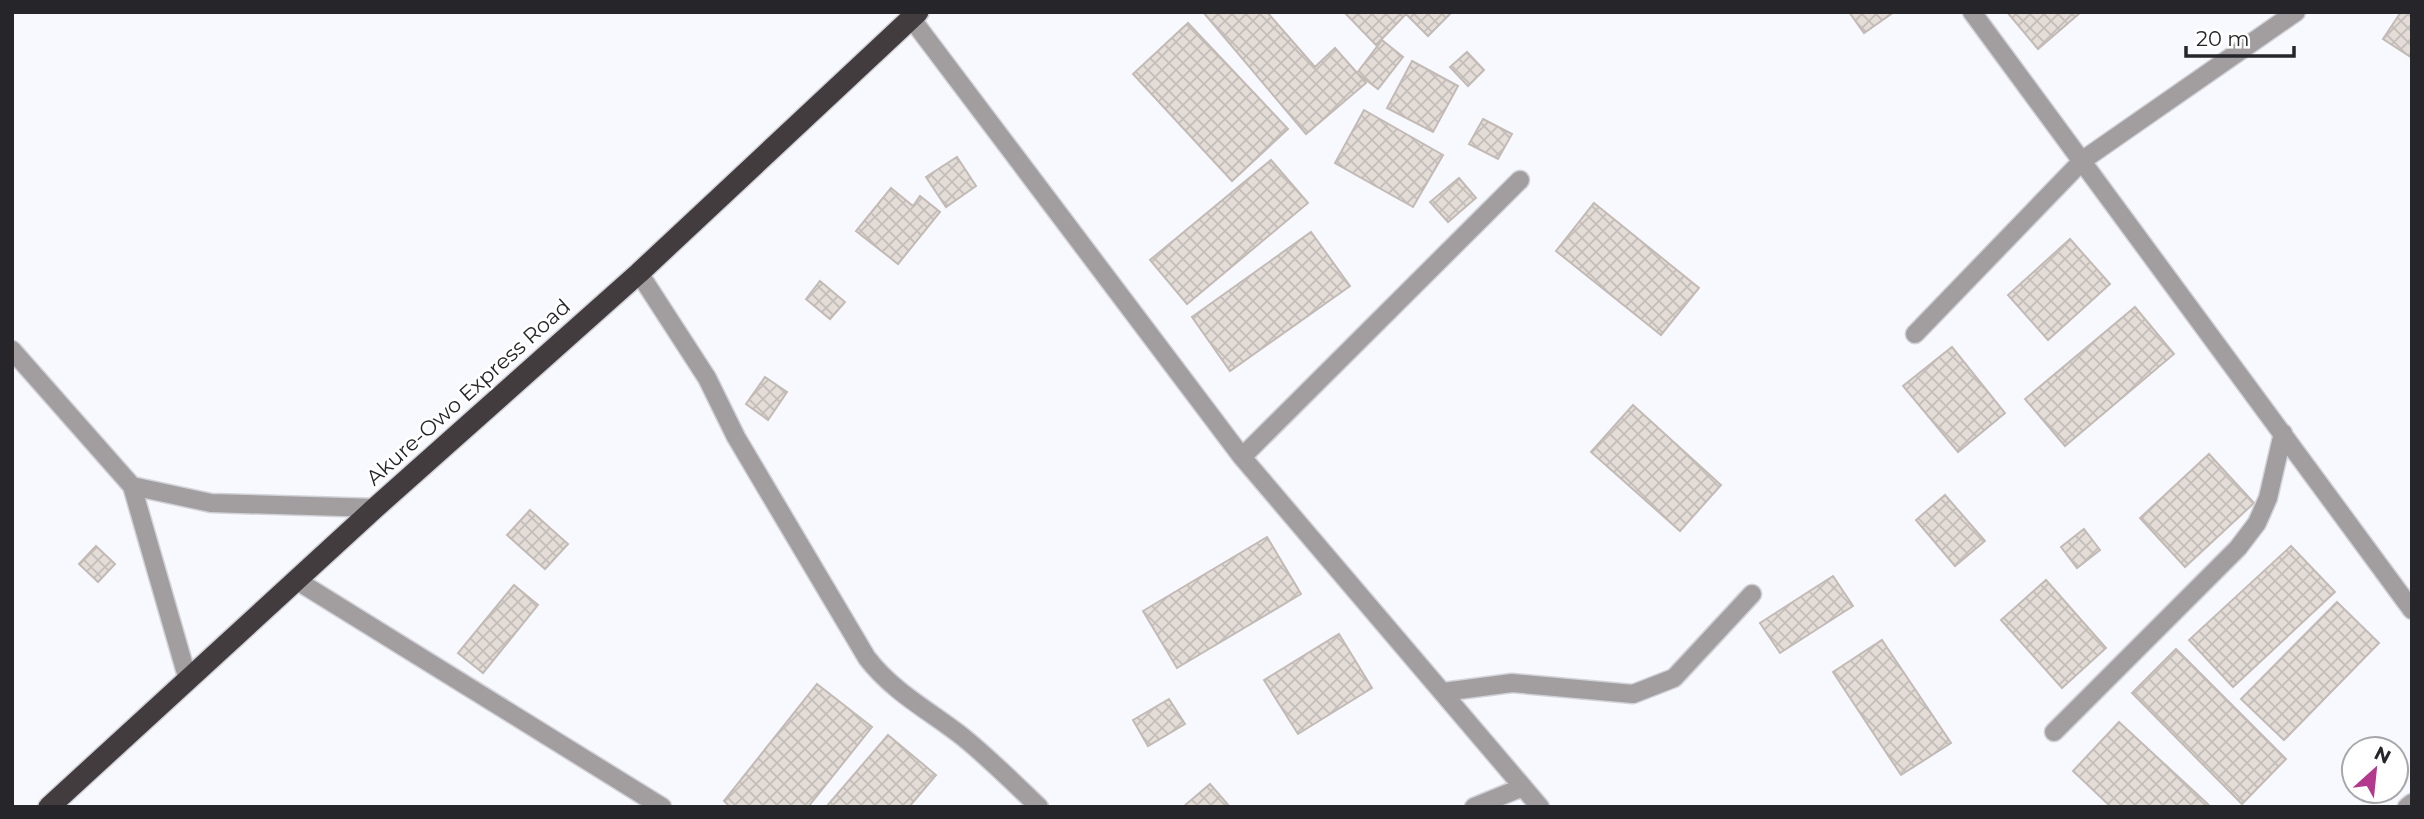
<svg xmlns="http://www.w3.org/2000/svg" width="2424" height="819" font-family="Montserrat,sans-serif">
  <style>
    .building { fill: url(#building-cross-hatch); stroke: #c2bab5; stroke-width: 2 }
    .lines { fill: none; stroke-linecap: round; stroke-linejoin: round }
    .street-casing { stroke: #d2d3d8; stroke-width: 21 }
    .highway-casing { stroke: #d2d3d8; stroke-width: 24 }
    .street { stroke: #a29ea0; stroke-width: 18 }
    .highway { stroke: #433c3f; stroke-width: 21 }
    .labels { text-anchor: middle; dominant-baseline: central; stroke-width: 5; stroke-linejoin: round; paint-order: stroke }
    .street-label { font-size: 21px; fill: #26262a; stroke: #fff }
  </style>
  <defs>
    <pattern id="building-cross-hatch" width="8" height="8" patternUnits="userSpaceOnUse" patternTransform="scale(1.75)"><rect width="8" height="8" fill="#e4dcd7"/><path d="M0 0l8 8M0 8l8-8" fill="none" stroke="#c3bdb9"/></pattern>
  </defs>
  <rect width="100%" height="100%" fill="#f8f9fe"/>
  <!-- building -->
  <path class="building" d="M1203,12h64l48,55 20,-19 31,35 -60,51z
    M1344,12h108l-24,24 -22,-22 -30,31z
    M1849,12h45l-30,21z
    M2007,12h74l-43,37z
    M2401,12h11v46l-29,-19z
    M1188,23l100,106 -56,52 -99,-107z
    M1382,40l21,17 -25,32 -21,-16z
    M1467,52l17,18 -16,16 -18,-19z
    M1412,61l46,25 -25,46 -46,-24z
    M1364,110l79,45 -30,52 -78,-44z
    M1483,119l29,15 -14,25 -29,-15z
    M957,157l19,29 -30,21 -20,-30z
    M1271,160l37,43 -121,101 -37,-44z
    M1459,178l17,20 -28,24 -18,-20z
    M891,188l22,18 7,-10 20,16 -42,52 -42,-33z
    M1594,203l105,85 -38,47 -105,-84z
    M1311,232l39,54 -120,85 -38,-54z
    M2070,239l40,45 -62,56 -40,-45z
    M820,281l25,21 -15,17 -24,-20z
    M2135,307l39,47 -109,92 -40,-47z
    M1952,347l53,66 -47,39 -55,-66z
    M765,377l22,15 -19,28 -22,-16z
    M1633,405l88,80 -41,46 -89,-79z
    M2209,454l45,49 -69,64 -45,-49z
    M1945,495l40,46 -30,25 -39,-46z
    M530,510l38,34 -23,25 -38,-34z
    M2084,529l16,21 -23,18 -16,-21z
    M1267,537l34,57 -124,74 -34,-57z
    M96,546l19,18 -17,18 -19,-18z
    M2291,546l44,46 -102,95 -44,-47z
    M1833,576l20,30 -73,47 -20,-30z
    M2046,580l60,68 -44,40 -61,-68z
    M514,585l24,20 -55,68 -25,-20z
    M2337,602l42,41 -95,97 -43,-41z
    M1339,634l33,54 -74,46 -34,-54z
    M1882,640l69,103 -50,32 -68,-103z
    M2176,649l110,110 -44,45 -110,-111z
    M817,684l55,43 -64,80h-78l-6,-6z
    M1169,699l16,25 -37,22 -15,-26z
    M2119,722l92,85h-100l-38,-36z
    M888,735l48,40 -27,32h-83z
    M1210,784l20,23h-47z"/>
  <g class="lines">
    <defs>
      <path id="street" d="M1972,12l440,598
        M911,18l331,439 298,350
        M639,273l68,105 29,59 131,221c27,35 63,53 96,79 27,22 51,46 76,70
        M1915,334l168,-174 213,-148
        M12,350l120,136 56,194
        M1242,457l278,-277
        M132,486l79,17 164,5
        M296,580l366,227
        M1443,692l69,-9 121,11 41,-16 78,-84
        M2054,732l184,-184 19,-25 11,-25 15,-65
        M1474,807l49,-20
        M2407,807l5,-4"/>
      <path id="highway" d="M49,807l326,-299 264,-235 279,-261"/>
    </defs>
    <!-- street casing -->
    <use href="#street" class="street-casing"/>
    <!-- highway casing -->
    <use href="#highway" class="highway-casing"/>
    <!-- street -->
    <use href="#street" class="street"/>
    <!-- highway -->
    <use href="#highway" class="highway"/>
  </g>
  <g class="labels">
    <!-- street labels -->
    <g class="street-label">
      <text transform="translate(468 392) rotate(-42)">Akure-Owo Express Road</text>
    </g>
  </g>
  <!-- border -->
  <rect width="2424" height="819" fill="none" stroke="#26262a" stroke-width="28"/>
  <!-- north arrow -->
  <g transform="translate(2375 770) rotate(27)"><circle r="33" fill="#ffffff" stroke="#a8a8aa" stroke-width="2"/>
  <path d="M0-5L12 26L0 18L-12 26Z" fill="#b2398d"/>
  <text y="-10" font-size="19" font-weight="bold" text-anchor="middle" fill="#26262a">N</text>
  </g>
  <!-- scale -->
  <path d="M2186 46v10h108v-10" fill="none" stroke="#26262a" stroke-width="3.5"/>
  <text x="2196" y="46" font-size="21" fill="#26262a" stroke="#ffffff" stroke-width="5" paint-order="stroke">20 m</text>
</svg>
